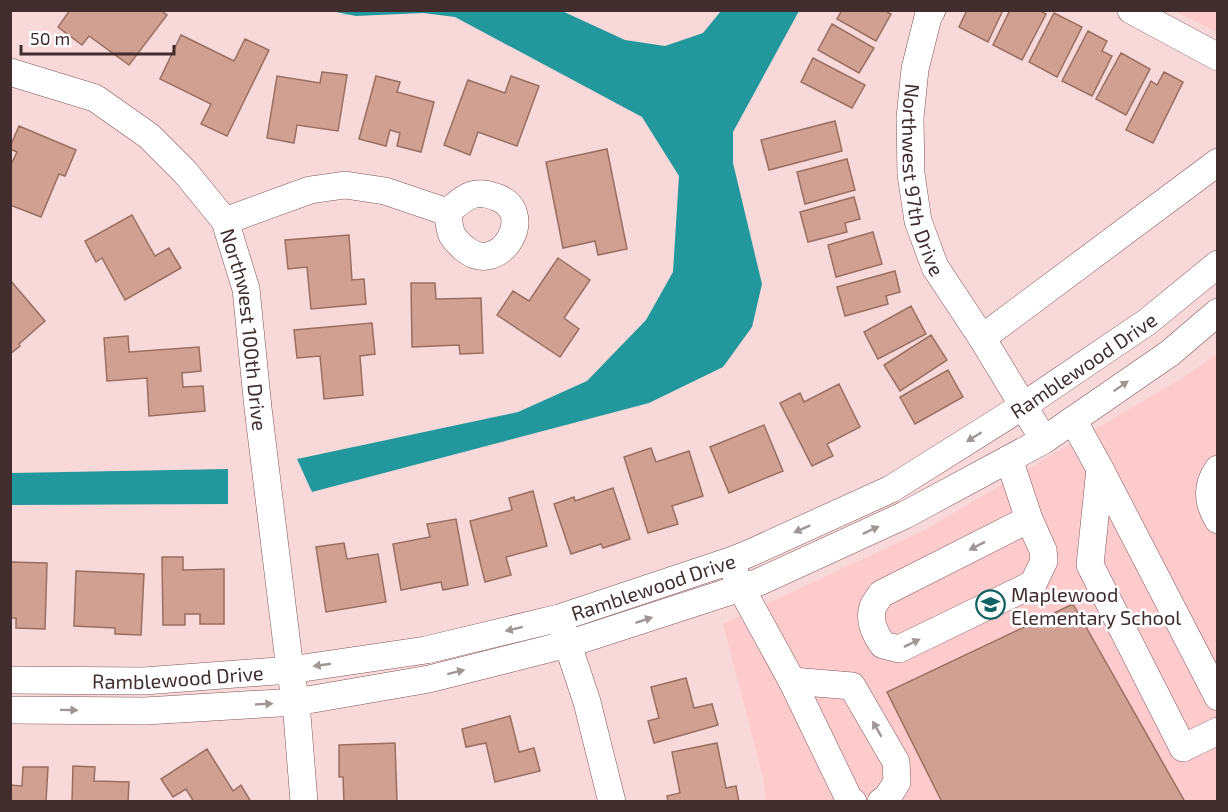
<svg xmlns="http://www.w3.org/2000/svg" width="1228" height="812" font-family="'Exo 2',sans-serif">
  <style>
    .built { fill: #fdcbcc }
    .water { fill: #22989c }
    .building { fill: #d0a192; stroke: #9a6e60; stroke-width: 1.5 }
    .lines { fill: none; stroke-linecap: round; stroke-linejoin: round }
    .minor-casing { stroke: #835657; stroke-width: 28 }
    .minor { stroke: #fff; stroke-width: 27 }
    .oneway { fill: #a09696 }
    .labels { text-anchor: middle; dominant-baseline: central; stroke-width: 5; stroke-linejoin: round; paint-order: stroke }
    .street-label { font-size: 20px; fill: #412d2d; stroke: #fff }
    .poi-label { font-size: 20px; fill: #412d2d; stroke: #fff; text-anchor: start }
  </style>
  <rect width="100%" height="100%" fill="#f8d8d8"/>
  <!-- built -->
  <path class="built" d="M1174,11h43v21z
    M1217,353v448h-451l-3,-24 -40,-153 200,-93 269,-159z"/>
  <!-- water -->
  <path class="water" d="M331,11h231l63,29 40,6 38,-13 18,-22h78l-66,121v31l29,121 -10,43 -29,40 -74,36 -337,89 -15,-33 221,-47 69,-31 59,-61 27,-48 6,-96 -37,-59 -187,-100 -32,-4 -67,3z
    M228,469v35l-217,1v-32z"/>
  <!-- building -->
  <path class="building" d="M70,10h90l7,5 -38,50 -40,-29 -7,9 -24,-18z
    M842,10h42l7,4 -15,27 -39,-22z
    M967,10h36l-15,32 -29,-15z
    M1010,10h29l7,4 -24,46 -29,-15z
    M1054,13l28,14 -25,50 -28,-15z
    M832,24l42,24 -15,25 -41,-23z
    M1088,31l19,10 -5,10 10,5 -20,40 -30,-15z
    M181,35l53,26 11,-22 24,11 -42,86 -26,-12 10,-20 -51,-25z
    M1121,53l29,16 -24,46 -30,-16z
    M813,58l52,27 -13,23 -51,-26z
    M322,72l25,3 -9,56 -41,-6 -3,18 -27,-5 10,-62 43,7z
    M1164,72l19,10 -30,61 -27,-13 25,-49 6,4z
    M376,76l24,6 -3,10 37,10 -13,50 -24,-6 3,-13 -10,-3 -4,16 -27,-7z
    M511,76l28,10 -22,60 -39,-14 -8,23 -26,-10 24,-65 37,13z
    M835,121l7,30 -73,19 -8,-30z
    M19,126l57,24 -11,26 -6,-2 -18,43 -31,-12v-38l7,-15 -7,-3v-2z
    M607,149l20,100 -29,6 -3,-14 -32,7 -17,-86z
    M847,159l8,31 -50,14 -8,-32z
    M854,197l6,22 -15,4 2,9 -39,10 -8,-30z
    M132,215l23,41 14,-8 12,20 -56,32 -23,-42 -6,4 -11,-21z
    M873,232l9,32 -46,13 -8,-32z
    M349,235l3,45 12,-1 2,25 -55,5 -4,-42 -19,2 -3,-29z
    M558,258l32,22 -26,38 15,11 -19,28 -63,-42 16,-24 16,10z
    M895,271l5,21 -14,4 2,8 -43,12 -8,-29z
    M10,280l35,41 -26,23 1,2 -10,8z
    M411,283h24l1,16 45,-1 2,55 -23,1 -1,-9 -47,2z
    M911,306l15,28 -48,25 -14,-27z
    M372,323l3,31 -15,2 3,39 -39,4 -4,-43 -23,2 -3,-28z
    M931,335l16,25 -47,31 -16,-26z
    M128,336l1,16 70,-5 2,24 -19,2 1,14 20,-1 2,25 -56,5 -2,-38 -40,3 -3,-43z
    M948,370l15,27 -48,27 -15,-27z
    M839,384l21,43 -33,17 6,12 -21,10 -32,-63 20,-10 4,9z
    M764,425l19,46 -54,22 -19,-46z
    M651,448l5,14 33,-11 14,45 -31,10 6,18 -30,9 -24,-76z
    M613,488l17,51 -27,9 -2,-4 -30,10 -17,-50 20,-7 1,4z
    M533,491l14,55 -41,11 5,18 -26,7 -15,-61 42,-11 -3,-12z
    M456,519l12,66 -25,5 -2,-8 -40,8 -8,-46 37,-7 -3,-13z
    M344,543l3,16 31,-5 8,48 -60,10 -10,-65z
    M162,557h21v13l41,-1v55h-24v-10h-15v11h-22z
    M10,562l37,1 -2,66 -29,-1v-10h-6z
    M76,571l68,3 -3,61 -26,-1v-6l-41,-2z
    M1073,604l112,198h-243l-55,-110z
    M686,678l8,30 18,-4 6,21 -64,18 -6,-22 11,-3 -8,-31z
    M510,716l9,36 15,-4 6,23 -45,11 -9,-39 -20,4 -4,-18z
    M395,743l2,58 -53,1 -1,-25h-4v-32z
    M717,743l9,45 10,-2 3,16h-71l-1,-6 13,-3 -8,-41z
    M207,749l26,42 8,-6 10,17h-57l-8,-13 -13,8 -12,-18z
    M73,766l22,1 -1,14 35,1 -1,20h-56z
    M23,767h25l-2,35h-36v-17l12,1z"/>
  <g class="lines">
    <defs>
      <g id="minor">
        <path id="s1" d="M932,10l-4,7 -13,52 -5,49 1,56 7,47 17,46 47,71 236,-176"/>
        <path d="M1131,10l87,47"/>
        <path id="s2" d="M10,72l85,26 54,38 36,36 40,49 21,68 12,119 32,262 6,32 8,100"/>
        <path d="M225,221l85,-31 35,-5 40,6 62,21c18,-14 25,-24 49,-15 43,15 4,81 -31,52 -5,-4 -10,-9 -13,-14 -3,-7 -3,-16 -5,-23"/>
        <path d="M982,338l62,102"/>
        <path d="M1073,420l27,49 118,228"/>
        <path d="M1009,459l20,60 14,31 1,11 -11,23 -134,65 -16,-4c-8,-11 -15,-24 -10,-38 1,-4 6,-9 8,-13l148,-75"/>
        <path d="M1100,469l-10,96 93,183 35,-17"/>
        <path d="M1218,469c-12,17 -11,33 0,51"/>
        <path d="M735,573l6,15 51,93 57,118 4,3"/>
        <path d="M562,627l25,75 25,100"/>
        <path id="s3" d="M10,680l134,1 146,-11 136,-20 133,-32 171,-57 18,-7 143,-65 132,-83 124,-84 71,-58"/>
        <path d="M792,681l60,5 44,76 1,20 -10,16 -6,4"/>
        <path d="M10,710l135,1 151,-9 133,-23 139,-35 191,-62 146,-67 139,-75 126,-87 48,-41"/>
      </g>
    </defs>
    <!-- minor casing -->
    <use href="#minor" class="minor-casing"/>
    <!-- minor -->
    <use href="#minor" class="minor"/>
  </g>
  <!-- one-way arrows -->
  <defs><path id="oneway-solid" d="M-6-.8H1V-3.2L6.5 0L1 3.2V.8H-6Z" transform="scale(1.5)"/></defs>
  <g class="oneway">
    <use href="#oneway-solid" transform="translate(1121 386) rotate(-35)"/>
    <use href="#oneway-solid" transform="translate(974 437) rotate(148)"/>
    <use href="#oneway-solid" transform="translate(802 529) rotate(156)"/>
    <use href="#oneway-solid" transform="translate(871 530) rotate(-25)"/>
    <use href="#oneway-solid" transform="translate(977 546) rotate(153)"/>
    <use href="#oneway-solid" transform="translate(644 620) rotate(-18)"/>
    <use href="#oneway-solid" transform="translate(514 629) rotate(166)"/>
    <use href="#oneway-solid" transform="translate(912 643) rotate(-26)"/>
    <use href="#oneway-solid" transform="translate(322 665) rotate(172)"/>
    <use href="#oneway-solid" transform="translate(456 672) rotate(-14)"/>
    <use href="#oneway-solid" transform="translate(264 704) rotate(-3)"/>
    <use href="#oneway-solid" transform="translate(69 710) rotate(1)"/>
    <use href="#oneway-solid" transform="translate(877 729) rotate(-120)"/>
  </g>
  <!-- icons -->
  <defs>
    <symbol id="school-ring" viewBox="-11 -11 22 22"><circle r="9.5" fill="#fff" stroke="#106164" stroke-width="1.5"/><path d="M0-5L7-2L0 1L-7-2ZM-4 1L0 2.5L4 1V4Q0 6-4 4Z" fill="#106164"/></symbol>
  </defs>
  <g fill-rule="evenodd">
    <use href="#school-ring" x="974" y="588" width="33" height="33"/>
  </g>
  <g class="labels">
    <!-- street labels -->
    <g class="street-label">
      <text stroke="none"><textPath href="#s1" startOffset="174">Northwest 97th Drive</textPath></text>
      <text stroke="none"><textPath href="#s2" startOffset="380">Northwest 100th Drive</textPath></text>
      <text stroke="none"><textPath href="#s3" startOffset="1140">Ramblewood Drive</textPath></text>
      <text stroke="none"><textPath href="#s3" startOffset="654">Ramblewood Drive</textPath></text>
      <text stroke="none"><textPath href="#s3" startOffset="168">Ramblewood Drive</textPath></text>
    </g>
    <!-- poi labels -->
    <g class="poi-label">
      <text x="1011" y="594">Maplewood<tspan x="1011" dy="23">Elementary School</tspan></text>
    </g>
  </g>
  <!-- border -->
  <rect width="1228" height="812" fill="none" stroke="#412d2d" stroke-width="24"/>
  <!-- scale -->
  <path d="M21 45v9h153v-9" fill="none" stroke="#412d2d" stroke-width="3"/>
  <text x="30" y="45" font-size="18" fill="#412d2d" stroke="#ffffff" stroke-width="4.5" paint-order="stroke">50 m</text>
</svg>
